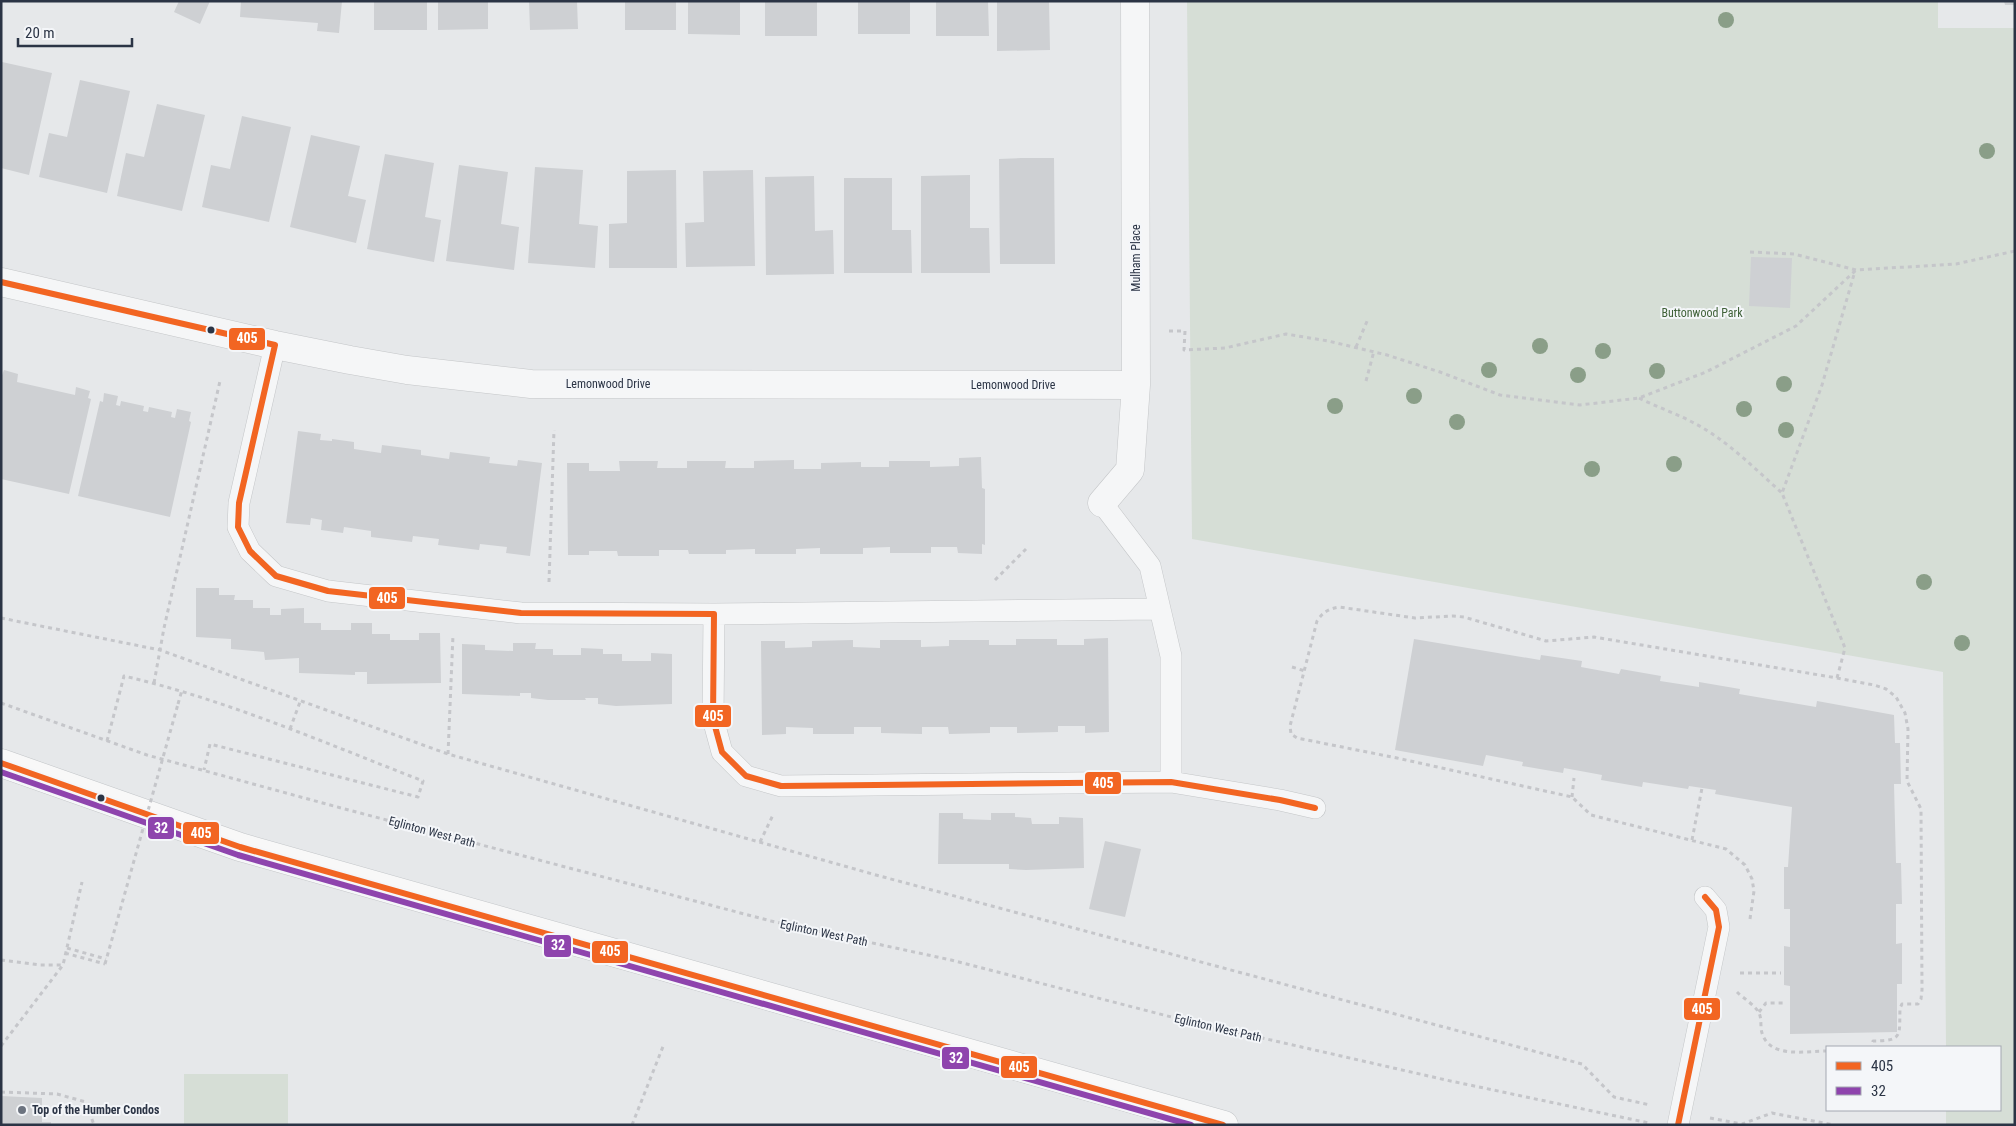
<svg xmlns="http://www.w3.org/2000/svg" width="2016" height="1126" font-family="'Roboto Condensed',sans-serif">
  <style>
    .green { fill: #d6ded6 }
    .building { fill: #ced0d3 }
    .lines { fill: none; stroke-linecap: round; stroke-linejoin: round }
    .lane-casing { stroke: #c4c6c8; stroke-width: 22 }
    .street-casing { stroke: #c4c6c8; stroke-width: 29 }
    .primary-casing { stroke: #c2c5c8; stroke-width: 29 }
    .path { stroke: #c5c6ca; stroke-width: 3; stroke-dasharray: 4 4; stroke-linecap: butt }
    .lane { stroke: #f5f6f7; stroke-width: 21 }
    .street { stroke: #f5f6f7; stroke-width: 28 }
    .primary { stroke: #f8f8f8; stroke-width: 28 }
    .path-bridge { stroke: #c5c6ca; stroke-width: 3; stroke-dasharray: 4 4; stroke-linecap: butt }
    .bus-1-casing { stroke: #f4f6f9; stroke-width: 10 }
    .bus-2-casing { stroke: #f4f6f9; stroke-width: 10 }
    .bus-1 { stroke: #f26522; stroke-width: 6 }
    .bus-2 { stroke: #8e44ad; stroke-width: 6 }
    .tree { fill: #8a9e88 }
    .bus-dot { fill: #2b3445; stroke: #f4f6f9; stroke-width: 2 }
    .poi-dot { fill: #6c737f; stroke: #f4f6f9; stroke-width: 2 }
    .labels { text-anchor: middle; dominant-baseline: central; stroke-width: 4; stroke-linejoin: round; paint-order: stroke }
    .street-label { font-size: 12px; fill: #2b3445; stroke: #f4f6f9 }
    .park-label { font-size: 12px; fill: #3f6138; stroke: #f4f6f9 }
    .poi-label { font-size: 12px; font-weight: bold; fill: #2b3445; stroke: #f4f6f9; text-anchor: start }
    .line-badge { stroke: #f4f6f9; stroke-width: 2 }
    .badge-label { font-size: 14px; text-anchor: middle; font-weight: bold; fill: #fff }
  </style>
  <rect width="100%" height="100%" fill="#e6e8ea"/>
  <!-- green -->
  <path class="green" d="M1187,1h751v27h77v1097h-69v-15h54v-63h-54l-3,-375 -751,-133z
    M184,1074h104v51h-104z"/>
  <!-- building -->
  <path class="building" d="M179,1h31l-10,23 -26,-12z
    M241,1h101l-3,32 -22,-2 1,-8 -78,-6z
    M374,1h53v29h-53z
    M438,1h50v28l-50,1z
    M529,1h48l1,28 -48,1z
    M625,1h51v29h-51z
    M688,1h52v34l-52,-1z
    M765,1h52v35h-52z
    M858,1h52v33h-52z
    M936,1h52l1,35h-53z
    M997,1h52l1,49 -53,1z
    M2004,1h11v4h-10z
    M2,62l50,11 -23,102 -28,-7z
    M80,80l50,11 -23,102 -68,-16 10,-44 18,4z
    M157,104l48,11 -23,96 -65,-15 9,-43 18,4z
    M242,116l49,11 -22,95 -67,-15 9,-42 19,4z
    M311,135l49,11 -12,50 18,4 -10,43 -66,-16z
    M385,154l49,9 -9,54 16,3 -7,42 -67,-13z
    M1021,158h33l1,106h-55l-1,-105z
    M459,165l49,7 -7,52 18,3 -5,43 -68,-9z
    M535,167l48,3 -4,54 19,2 -3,42 -67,-5z
    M676,170l1,98h-68v-44l18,-1v-52z
    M753,170l2,96 -69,1 -1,-44 19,-1 -1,-51z
    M970,175v53h19l1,45h-69v-97z
    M814,176l1,55 18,-1 1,44 -68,1 -1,-98z
    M844,178h48v52h19l1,43h-68z
    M1751,257l41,1 -2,50 -41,-2z
    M4,370l14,4 -1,8 58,13 1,-8 14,4 -2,7 3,1 -22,95 -68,-15v-101z
    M104,393l14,3 -2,9 4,1 1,-5 23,5 -1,5 5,1 1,-5 23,5 -1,5 4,1 2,-9 14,3 -2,9 2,1 -21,95 -92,-21 22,-95 3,1z
    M298,431l23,3 -1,6 12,1v-2l22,3v7l27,4 1,-8 39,5v5l28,4 1,-7 40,5 -1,6 28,3 1,-6 24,3 -12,93 -24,-3 1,-6 -27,-3 -1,6 -41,-5 1,-6 -26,-3 -1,6 -41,-5v-6l-27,-4 -1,6 -22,-3 1,-10 -11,-2 -1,7 -24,-2z
    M981,457l1,31 3,1v56l-3,-1v10l-24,-1 -1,-6h-26v6h-41v-6l-27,1v6h-43v-6l-24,1v5h-41v-5l-29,1v4h-37l-1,-4h-29v6h-41l-1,-5h-28v4h-21l-1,-92h22v8h31l-1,-10h39l-1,7h30v-7h39l-1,7h29v-7l40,-1v9h27v-6l40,-1v5h28v-6h41v6l29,-1v-8z
    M196,588h23v7h16l-1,5h19v8h17v7h11v-6l23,-1v15h17v7h30v-7h21v11h18v6h29v-7h21l1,50 -74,1v-12h-12v3l-56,-2v-15l-34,2 -1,-8 -33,-3v-10l-35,-2z
    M1108,638l1,94 -24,1v-7h-27v6l-41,1v-6h-27v6l-41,1 -1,-7h-26v7l-41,-1v-6h-27v7h-41v-6l-27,-1v7l-24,1 -1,-94h24v7l27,-1v-6l41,-1v7l27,1v-8h41v7l28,-1v-6h40v5h27v-6h41v6h27v-6z
    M1414,639l126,21 1,-5 41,6 -1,6 38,7 2,-5 40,7 -1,5 39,6v-5l41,7 -1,5 77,13 1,-6 77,14 1,28h5l1,41h-7l2,79h5l1,41h-6v40l6,-1v41h-5v48l-107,2v-48l-6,-1v-39l6,1v-38h-6v-42h4l4,-60 -77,-13 1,-4 -27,-4 -1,3 -45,-7 -1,5 -41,-7 1,-5 -38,-7 -1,5 -41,-7 1,-4 -37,-7 -3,11 -88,-16z
    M513,643h23l-1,6h18v6h28v-7l22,1v5h19v7h29v-8l21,1v50l-56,2 -18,-2v-6h-13l1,2h-38l-17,-2v-5h-11v3l-58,-2v-50l23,1v5l28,1z
    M939,813h24v6l28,1v-7h24v4l16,1 1,6h27v-7l24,1 1,50 -58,2 -17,-1v-5h-71z
    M1105,841l36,8 -16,68 -36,-8z
    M1,1096l41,2v24h9v3h-50z"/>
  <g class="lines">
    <defs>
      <path id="lane" d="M275,345l-36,158 -1,24 12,24 26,25 52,15 193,22 193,1 446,-5 -10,-43 -48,-63
        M1160,609l11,47v126
        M714,614l-1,105 9,33 24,24 35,10 390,-4 109,18 35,8
        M1678,1125l41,-198 -3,-17 -11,-13"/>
      <path id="street" d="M1,282l274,63 75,15 57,10 124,14 605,1
        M1102,503l28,-33 6,-85 -1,-384"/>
      <path id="primary" d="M1,763l239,84 984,278"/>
    </defs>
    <!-- lane casing -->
    <use href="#lane" class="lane-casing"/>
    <!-- street casing -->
    <use href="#street" class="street-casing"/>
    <!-- primary casing -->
    <use href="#primary" class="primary-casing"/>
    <!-- path -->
    <path class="path" d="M1750,252l44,2 62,16 100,-6 59,-13
      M1169,331h16l-1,19 41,-2 61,-14 42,7 59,14 53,17 60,23 80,10 59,-7 67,-26 90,-46 60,-56
      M1356,347l12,-28
      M1366,381l8,-30
      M1639,398c18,9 36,15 53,24 34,17 62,46 90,71
      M995,580l31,-31
      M549,582l5,-152
      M1,618l159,32 288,104 428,121 706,189 32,33 36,8
      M1292,667l13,4
      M1837,678l8,-30 -63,-155 40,-108 33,-114
      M154,683l10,-55 56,-247
      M1,703l146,52 194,53 430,113 180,39 228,59 267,61 203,43
      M178,704l4,-14
      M290,729l10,-27
      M107,741l17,-65c103,24 201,67 299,105l-5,16 -208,-53 -6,26
      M448,754l5,-119
      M1572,797l2,-19
      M1692,840l10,-52
      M760,842l13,-27
      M1750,919l4,-28 -2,-12 -7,-14 -19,-16 -135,-34 -19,-18 -175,-39 -100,-20 -6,-4 -1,-8 27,-105c6,-9 11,-12 22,-14l76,11 38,-2 11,1 82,24 48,-4 243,41 37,7 12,4 10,8 9,16 3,16 -1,52 14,28 1,181 -1,9 -3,5h-16l-2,4c-1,27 4,33 -27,33v6
      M67,948l39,11
      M65,953l40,11
      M1,960l39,5h23
      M1740,973h41
      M1737,992c6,6 19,14 22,21 3,6 1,14 3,20 8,26 44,18 65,18
      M1759,1012l7,-9h17
      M1,1046l62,-81 19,-83
      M1,1092l56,2 29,8 8,23
      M1710,1118l32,6 30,-11 62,12
      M632,1125l32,-81"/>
    <!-- lane -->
    <use href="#lane" class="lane"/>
    <!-- street -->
    <use href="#street" class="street"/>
    <!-- primary -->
    <use href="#primary" class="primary"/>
    <!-- path-bridge -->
    <path class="path-bridge" d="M105,964l73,-260"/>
    <defs>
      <path id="bus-1" d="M1,282l274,63 -36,158 -1,24 12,24 26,25 52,15 193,22 193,1 -1,105 9,33 24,24 35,10 390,-4 109,18 35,8
        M1,763l239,84 983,278
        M1678,1125l41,-198 -3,-17 -11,-13"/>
      <path id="bus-2" d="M1,772l237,83 953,270"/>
    </defs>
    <!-- bus-1 casing -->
    <use href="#bus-1" class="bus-1-casing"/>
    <!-- bus-2 casing -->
    <use href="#bus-2" class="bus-2-casing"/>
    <!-- bus-1 -->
    <use href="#bus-1" class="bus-1"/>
    <!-- bus-2 -->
    <use href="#bus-2" class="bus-2"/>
  </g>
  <!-- trees -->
  <g class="tree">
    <circle cx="1726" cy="20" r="8"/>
    <circle cx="1987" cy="151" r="8"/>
    <circle cx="1540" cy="346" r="8"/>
    <circle cx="1603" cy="351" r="8"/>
    <circle cx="1489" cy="370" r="8"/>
    <circle cx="1657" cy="371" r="8"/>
    <circle cx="1578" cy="375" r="8"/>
    <circle cx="1784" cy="384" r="8"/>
    <circle cx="1414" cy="396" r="8"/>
    <circle cx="1335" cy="406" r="8"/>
    <circle cx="1744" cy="409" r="8"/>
    <circle cx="1457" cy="422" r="8"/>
    <circle cx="1786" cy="430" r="8"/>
    <circle cx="1674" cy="464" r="8"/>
    <circle cx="1592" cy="469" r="8"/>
    <circle cx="1924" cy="582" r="8"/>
    <circle cx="1962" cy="643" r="8"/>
  </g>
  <!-- markers -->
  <g class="bus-dot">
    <circle cx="211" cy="330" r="4.5"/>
    <circle cx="101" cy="798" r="4.5"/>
  </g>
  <circle class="poi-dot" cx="22" cy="1110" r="5"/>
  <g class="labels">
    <!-- street labels -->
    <g class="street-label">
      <text transform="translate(1136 258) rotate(-90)">Mulham Place</text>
      <text x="608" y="384">Lemonwood Drive</text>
      <text x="1013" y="385">Lemonwood Drive</text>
      <text transform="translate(432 832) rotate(15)">Eglinton West Path</text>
      <text transform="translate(824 933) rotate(12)">Eglinton West Path</text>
      <text transform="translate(1218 1028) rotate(13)">Eglinton West Path</text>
    </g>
    <!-- park labels -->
    <g class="park-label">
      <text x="1702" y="313">Buttonwood Park</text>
    </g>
    <!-- poi labels -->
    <g class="poi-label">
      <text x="32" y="1110">Top of the Humber Condos</text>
    </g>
  </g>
  <g class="line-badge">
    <rect x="228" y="327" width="38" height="24" rx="5" fill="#f26522"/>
    <rect x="368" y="586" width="38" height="24" rx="5" fill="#f26522"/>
    <rect x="694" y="704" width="38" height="24" rx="5" fill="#f26522"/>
    <rect x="1084" y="771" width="38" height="24" rx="5" fill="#f26522"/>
    <rect x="147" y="816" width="28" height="24" rx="5" fill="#8e44ad"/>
    <rect x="182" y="821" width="38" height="24" rx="5" fill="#f26522"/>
    <rect x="543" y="934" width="29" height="24" rx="5" fill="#8e44ad"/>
    <rect x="591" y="940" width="38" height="24" rx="5" fill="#f26522"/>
    <rect x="1683" y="997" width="38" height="24" rx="5" fill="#f26522"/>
    <rect x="941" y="1046" width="29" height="24" rx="5" fill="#8e44ad"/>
    <rect x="1000" y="1055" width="38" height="24" rx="5" fill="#f26522"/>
  </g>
  <g class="badge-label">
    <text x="247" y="343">405</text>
    <text x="387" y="603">405</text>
    <text x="713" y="721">405</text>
    <text x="1103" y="788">405</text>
    <text x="161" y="833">32</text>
    <text x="201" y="838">405</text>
    <text x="558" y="950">32</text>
    <text x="610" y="956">405</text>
    <text x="1702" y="1014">405</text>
    <text x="956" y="1063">32</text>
    <text x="1019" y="1072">405</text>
  </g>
  <!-- border -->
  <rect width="2016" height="1126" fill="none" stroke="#2b3445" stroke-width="5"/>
  <!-- legend -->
  <rect x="1826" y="1046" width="175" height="65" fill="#f4f6f9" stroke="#a4a8b1"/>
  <rect x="1836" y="1062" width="25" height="8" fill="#f26522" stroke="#a4a8b1"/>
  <text x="1871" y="1071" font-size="15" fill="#2b3445">405</text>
  <rect x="1836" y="1087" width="25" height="8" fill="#8e44ad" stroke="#a4a8b1"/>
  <text x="1871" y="1096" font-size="15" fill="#2b3445">32</text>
  <!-- scale -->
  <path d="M18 38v8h114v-8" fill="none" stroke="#2b3445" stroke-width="2.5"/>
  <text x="25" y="38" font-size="15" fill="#2b3445" stroke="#f4f6f9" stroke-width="4" paint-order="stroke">20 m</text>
</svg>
